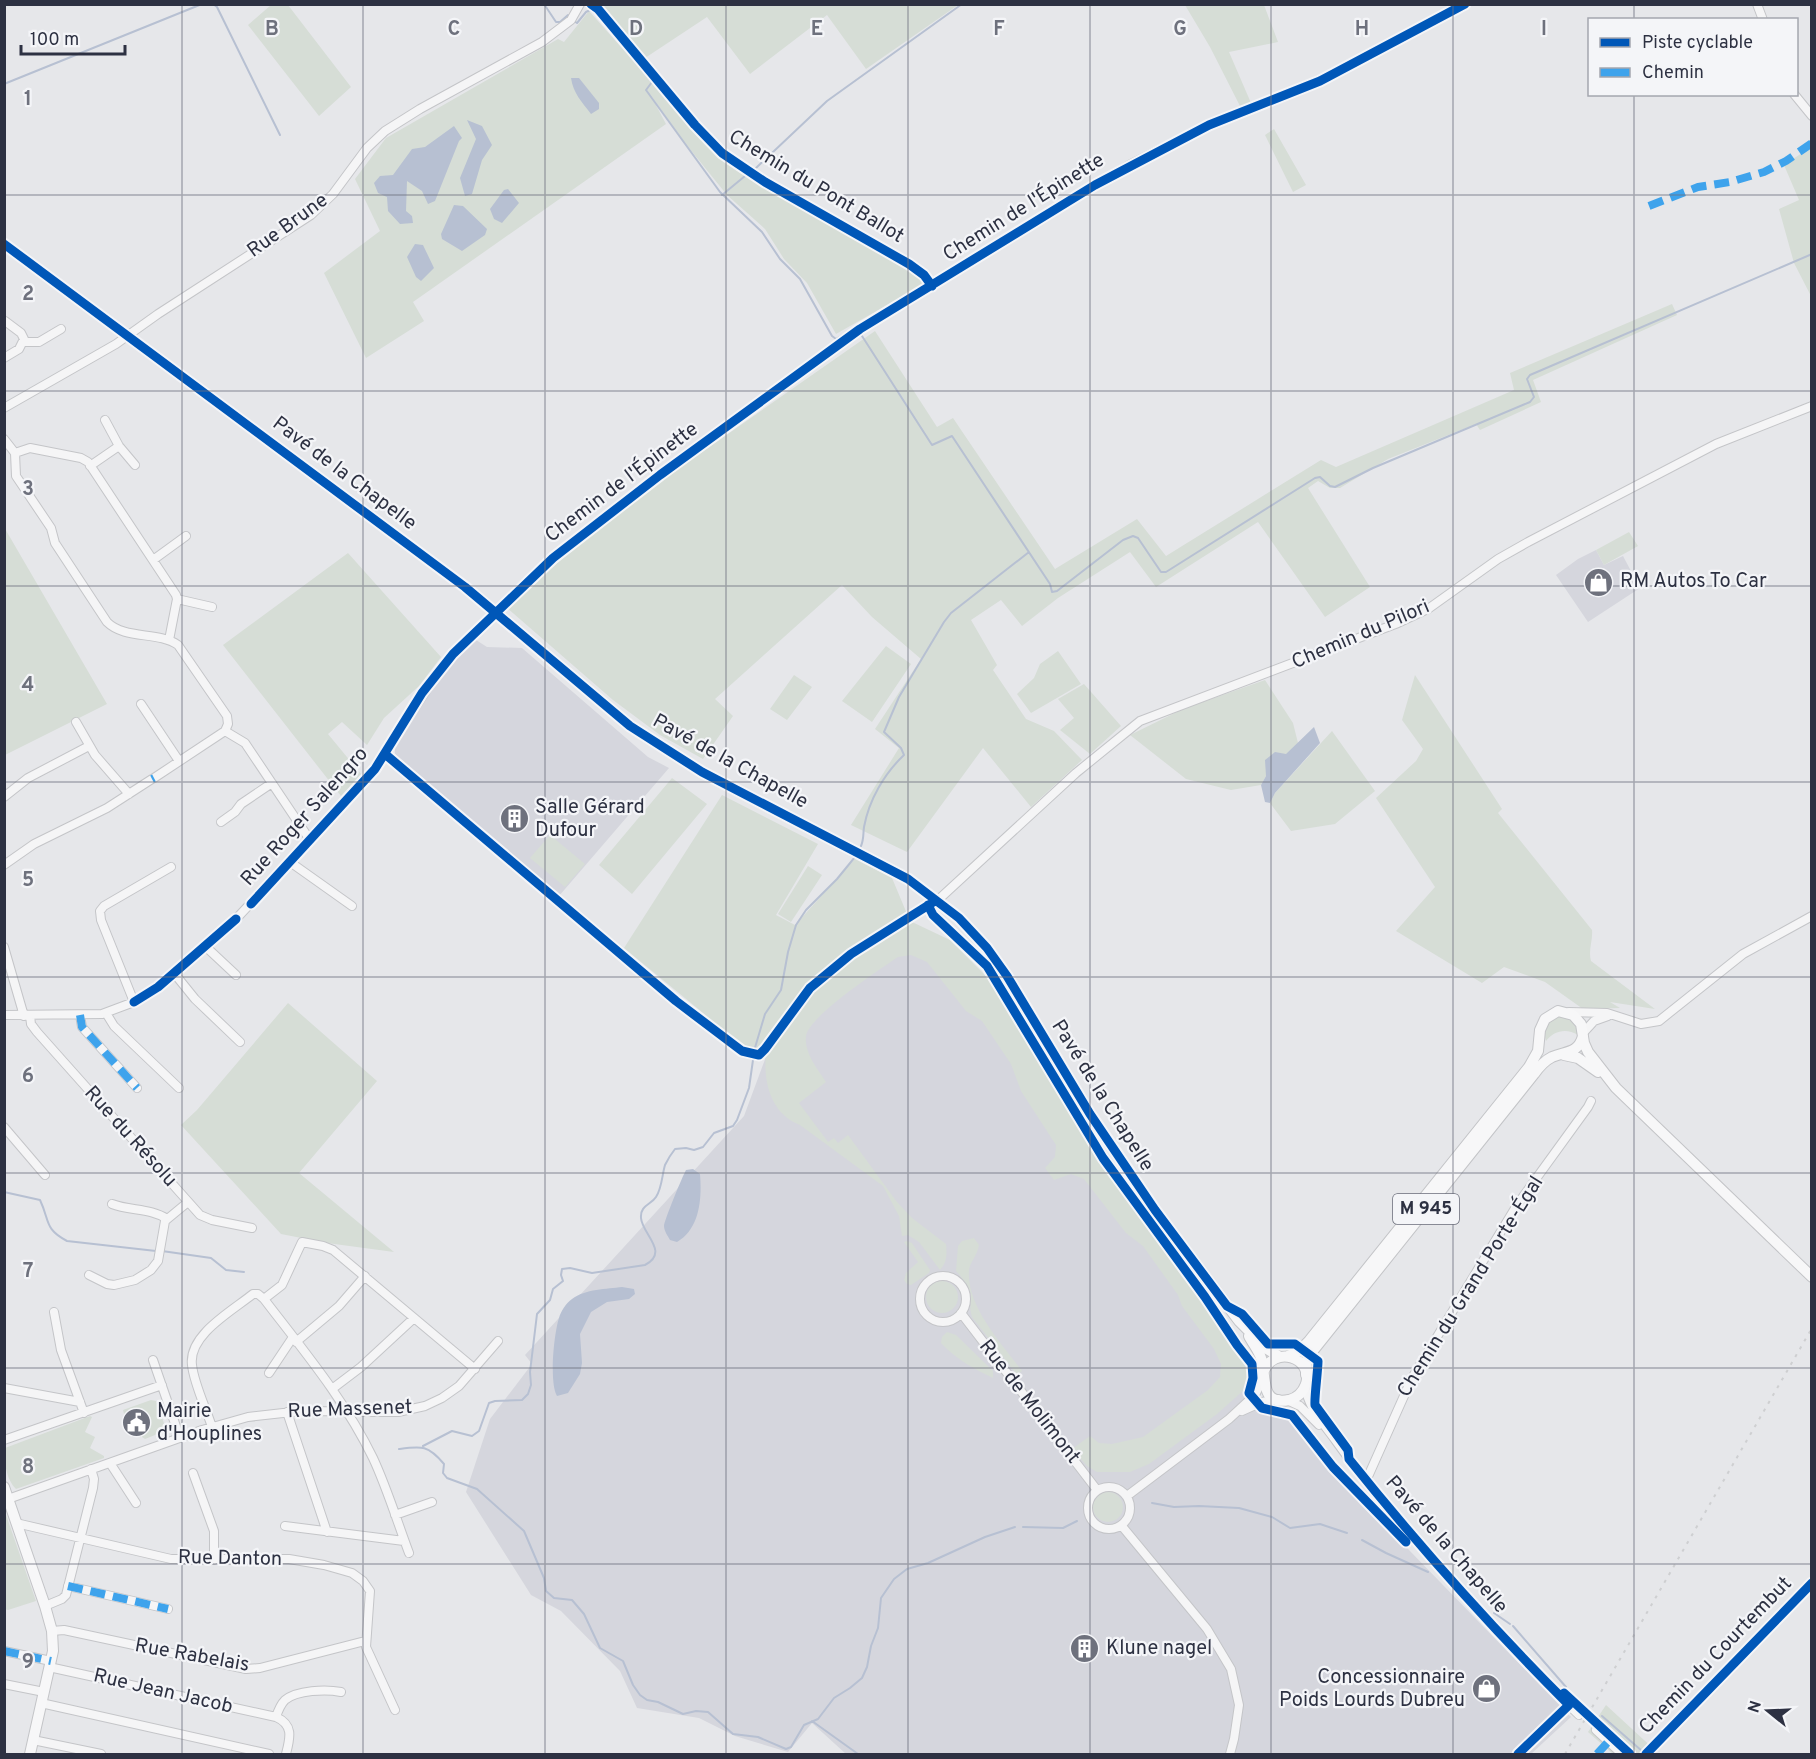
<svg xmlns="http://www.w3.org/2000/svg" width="1816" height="1759" font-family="Overpass,sans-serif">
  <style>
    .built { fill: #d5d6dd }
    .green { fill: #d6ddd6 }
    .water { fill: #b7c0d2 }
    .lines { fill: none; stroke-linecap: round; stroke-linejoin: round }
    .stream { stroke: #b7c0d2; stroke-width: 2 }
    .minor-casing { stroke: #c4c5c8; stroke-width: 10 }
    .major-casing { stroke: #c3c4c7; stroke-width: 12 }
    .minor { stroke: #f5f5f6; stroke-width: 8 }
    .major { stroke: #f7f7f8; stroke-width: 10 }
    .rail { stroke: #cecfd1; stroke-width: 2; stroke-dasharray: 3 6; stroke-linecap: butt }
    .quiet { stroke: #3ea3ec; stroke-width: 8; stroke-dasharray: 15 8; stroke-linecap: butt }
    .cycleway-casing { stroke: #f4f5f8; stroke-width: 13 }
    .cycleway { stroke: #0057b8; stroke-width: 9 }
    .grid { fill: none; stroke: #6e717d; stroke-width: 1.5; stroke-opacity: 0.55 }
    .labels { text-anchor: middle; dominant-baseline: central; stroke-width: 4.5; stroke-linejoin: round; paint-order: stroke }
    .shield { fill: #f4f5f8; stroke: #696c79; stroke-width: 1.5 }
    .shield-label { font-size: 18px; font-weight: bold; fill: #2d3142 }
    .street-label { font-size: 20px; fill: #2d3142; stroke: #f4f5f8 }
    .poi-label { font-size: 20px; fill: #2d3142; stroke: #f4f5f8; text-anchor: start }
    .grid-label { font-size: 20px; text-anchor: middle; font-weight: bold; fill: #6e717d; stroke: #f4f5f8; stroke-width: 4.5; stroke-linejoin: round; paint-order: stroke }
  </style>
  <rect width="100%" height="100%" fill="#e6e7ea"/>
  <!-- built -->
  <path class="built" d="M1596,550l8,15 19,-9 17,32 -52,34 -32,-47 22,-16z
    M476,640l11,7 35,1 126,109 21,11 -110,128 -164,-142v-9l37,-60 27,-32z
    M910,921l188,242 151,202 -4,24 15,22 29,9 55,63 227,234 -40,37h-685l-34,-31 -24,29 -53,-16 -36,-18 -62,-10 -17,-37 -59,-60 -30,-16 -65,-103 24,-73 42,-55 -7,-9 219,-239 23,-62z"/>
  <!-- green -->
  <path class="green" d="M271,5h17l63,82 -32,29 -71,-91z
    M601,5h357l-92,64 -39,-54 -77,59 -43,-57 -62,41z
    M1185,5h79l14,37 -49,10 22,51 -11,3 -30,-59z
    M589,11l107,120 63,52 159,93 6,8 -88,50 -29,-51 -23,-24 -19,-30 -38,-34 -42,-52 -35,-49 16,30 -253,178 11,19 -58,37 -42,-85 56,-42 -25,-52 31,-41 172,-99 6,3z
    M1274,129l32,56 -13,7 -28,-57z
    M1811,147v149l-17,-33 -15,-54 20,-9 -15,-35z
    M1672,304l5,11 -144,65 8,22 -61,28 -4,-6 -88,35 -48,29h-10l-12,-7 -10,7 62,99 -45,30 -67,-95 -102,65 -26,-35 -72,46 -36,28 -21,-26 -30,20 26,45 -4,5 33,49 28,12 28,29 -51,47 -48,-59 -76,104 -56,-27 48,-77 -24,-19 46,-70 -49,-42 -30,-32 -127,114 18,17 -30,43 -43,-24 -47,-35 -106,-92 57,-51 91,-72 220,-154 62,96 16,-9 102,151 82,-50 29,37 155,-96 15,7 178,-77 -4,-17z
    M4,527l103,177 -102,51h-1z
    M1629,532l9,14 -34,19 -8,-15z
    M348,553l93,104 -22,29 -35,32 -17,27 -25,-23 -14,12 33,40 -20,22 -118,-151z
    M886,646l25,18 -39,58 -30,-21z
    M1058,651l23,33 -50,29 -14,-19 17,-16 6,-14z
    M794,675l18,12 -25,33 -17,-11z
    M1415,675l87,134 -4,4 94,117c1,11 -4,20 -1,31l64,48 -45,-7 10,6 -37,1 -38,-27 -41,-15 -22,16 -86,-52 39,-44 -59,-89 40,-37 7,-12 -21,-29z
    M1265,680l28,43 5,20 -32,33 -5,9 -30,5 -45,-11 -56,-44 53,-26z
    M1084,684l37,42 -31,28 -30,-24 14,-12 -16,-19z
    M1332,731l43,60 -40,33 -44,7 -21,-28 5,-10z
    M672,778l35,26 -75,90 -33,-29z
    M722,795l96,49 -42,71 19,10 60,-66 37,19 18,43 40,19 45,45 101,170 153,210 -4,24 -28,25 -68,50 -19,8h-33l-10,-6 -15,-17 18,-13 9,7 13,1 31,-7 65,-47 12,-13 1,-13 -7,-15 -32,-43 -4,-11 -35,-49 -17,-13 -42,-54 -13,-5 -17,6 -9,-12 10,-11 1,-12 -35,-54 -10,-27 -29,-43 -16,-10 -39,-49 -16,-7 -13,2c-19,13 -89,59 -92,79 -2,17 11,32 20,46l-27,21 29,39 6,-4 4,5 10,-8 49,67 15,16 34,26c1,11 1,18 -6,26l-21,-28 -11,-7 -6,1 -3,-20 -16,-30 -83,-61c-29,-11 -37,-43 -34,-71l-19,-5 -123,-101z
    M550,835l35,29 -20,23 -35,-29z
    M808,866l14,9 -31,47 -13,-8z
    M288,1003l89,78 -78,92 95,79 -67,-9 -46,-9 -100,-109 16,-15z
    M1560,1016c12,2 16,8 18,19 -11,-7 -24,-5 -32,6l-2,-7 3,-11z
    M974,1238l5,7c-2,11 -9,17 -10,25 -3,36 33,74 53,101l-5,4 -45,-58c-3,-10 -1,-11 -1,-20 0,-10 -9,-19 -15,-26l2,-25 4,-5z
    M907,1241l5,2 18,27 -1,3 -18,12 -4,-1 -3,-4 2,-7 12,-11 -14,-20z
    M926 1297a16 16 0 1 1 32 0a16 16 0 1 1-32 0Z
    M947,1332l9,3 37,36v7c-19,-9 -37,-19 -52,-35l1,-6z
    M151,1400l5,1 9,25 -5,7 -15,6 -3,-2 -1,-9 6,1 3,-3 -5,-12 -8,4 -4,-7 -9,3 -1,-4z
    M90,1416l2,1 -7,15 10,5 -5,11 14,8v2l-88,31c-10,-10 -12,-27 -11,-41z
    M1093 1507a15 15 0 1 1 30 0a15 15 0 1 1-30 0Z
    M5,1512l31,89 -28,9 -4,-1z
    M1606,1705l51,47 -2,2h-42l-25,-22z"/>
  <!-- water -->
  <path class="water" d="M571,78h8l20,25v6l-8,5c-9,-12 -18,-21 -20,-36z
    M467,120l15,6 10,19 -10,15 -10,34 -7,2 -5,-18 16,-39z
    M454,126l8,12 -3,3 -24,60 -7,3 -6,-13 -15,-10 -1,30 6,5 1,7 -13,1 -12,-13 -1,-14 -9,-4 -4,-10 6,-7 13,-1 19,-26 13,-2z
    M508,189l11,14 -17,20 -8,-4 -4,-10 14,-19z
    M454,205l9,1 24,23 -2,6 -23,16 -20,-12 -1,-5z
    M415,244l8,1 11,23 -13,13 -5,-4 -9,-20z
    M1314,727l6,16 -45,50 -5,10 -5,-1 -4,-17 5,-9 -1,-16 10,-8 11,2z
    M693,1169l7,5c2,24 0,55 -23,68l-7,-2c-2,-4 -6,-9 -6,-14 0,-5 19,-51 22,-56z
    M622,1287l12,2 1,5 -6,5 -22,3 -16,10 -11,22 2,29 -2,11 -12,19 -11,3c-8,-13 -3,-63 2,-78 2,-7 7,-15 13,-19 13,-10 35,-10 50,-12z"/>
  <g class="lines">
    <!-- stream -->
    <path class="stream" d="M213,4l4,3 63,128
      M544,4l12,18h4l8,-7
      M985,4h6
      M574,21l3,2 9,-11 4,-2 6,4 56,68 -6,8 74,102 42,40 18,27 20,20 32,57 4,3 17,-10
      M4,84l198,-80
      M756,168l71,-67 135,-97
      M722,195l23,-19
      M862,336l70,109 20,-9 98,148 2,8 5,-1 66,-51 10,-4 5,2 23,34h5l149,-94 5,-1 10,9 5,1 38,-19 157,-66 4,-5 -7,-18 3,-4 282,-121
      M861,846c3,-7 2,-12 3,-19 5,-27 20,-53 40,-72l-3,-7 -17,-16 15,-35 45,-75 7,-9 78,-61
      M754,1051l11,-37 16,-24 7,-38 8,-27 10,-15 31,-31 18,-22
      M4,1192l36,8c10,21 4,29 27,41l89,10
      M162,1251l49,7 15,12 18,2
      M423,1446l29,-15 20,5 7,-5 10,-28 6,-2 27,-1 6,-6 3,-9 -1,-13 7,-58 13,-14 3,-11 10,-8 -2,-6 1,-6 8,-1 22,5 53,-8c25,-13 -3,-31 -4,-47 -1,-13 10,-13 15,-21 6,-9 6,-22 9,-32 3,-6 6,-11 10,-16l11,-1 8,2 9,-3 11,-14 19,-7 4,-6 12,-32 4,-28
      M399,1449c23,-3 29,-4 45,15l-1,9 4,5 30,11 47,42 20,47 2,13 8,7 18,2 12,14 16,34 23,13 10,24 7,10 7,5 11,2 25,12 13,-3 12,1 25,22 25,3 28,12 5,-2 13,-22 14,-6 16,-21 16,-10 12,-10 5,-11 4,-21 7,-18 3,-30 13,-19 13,-10 21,-6 57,-26 30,-10
      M1152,1503l22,4 25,-1 40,2 33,9 18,11 30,-4 27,9
      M1023,1527l40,1 14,-7
      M1362,1540l24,13 42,19
      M1494,1613l16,11
      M1513,1626l53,61
      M1602,1716l40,35
      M812,1721l46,33"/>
    <defs>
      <path id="minor" d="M591,4l7,5 97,116 27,28 43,29 144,82 15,11 8,11
        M1757,4l6,16
        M1794,94l18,22
        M23,342h16l22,-13
        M4,358l15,-9 5,-10 -3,-6 -16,-12
        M4,408l112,-64 42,-30 153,-99 22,-21 34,-46 18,-17 35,-22 122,-67 29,-22 9,-16
        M105,420l14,26 16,19
        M4,439l11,14
        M15,453l1,23 35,52 4,15 52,79c18,18 51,9 71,23l49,71 1,8 -3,7 20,12 65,97
        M15,453l15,-5 51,10 7,4 88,133 1,4 -8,41
        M90,466l29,-20
        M153,560l33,-24
        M177,599l35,8
        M141,704l38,57
        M76,722l19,33 34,39
        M154,778l71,-47
        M4,797l24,-19 61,-32
        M221,822l14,-10 6,-8 31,-21
        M290,862l62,44
        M4,865l30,-21 73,-36 45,-29
        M938,900l138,-127 64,-52 258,-98 30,-14 70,-50 30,-17 188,-98 96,-38
        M205,946l31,29
        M4,947l20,69
        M174,973l21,26 45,43
        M134,1002l-33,-82 -1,-9 4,-5 67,-39
        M1569,1012l38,1 34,11 18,-3 84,-67 69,-38
        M106,1013l8,13 65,62
        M4,1015l98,-1 32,-12 24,-15 78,-68 135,-145 70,-106 81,-82 47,-41 91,-70 200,-146 271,-165 78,-39 111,-44 145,-77
        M80,1015l2,12 55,61
        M30,1016l1,8 6,8 163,183 12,5 40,8
        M1583,1033l11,-12 14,-5
        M4,1127l41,48
        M112,1204c18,7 39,4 55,15
        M89,1275l18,9 7,1 21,-5 16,-10 7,-9 7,-40 23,-19
        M920 1299a23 23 0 1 1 46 0a23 23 0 1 1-46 0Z
        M264,1299l18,-14 20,-43 21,4 10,4 142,119
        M54,1312l7,38 23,63
        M961,1313l136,177
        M296,1342l43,-36 26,-30
        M153,1360l27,78
        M269,1373l24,-36
        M1305,1385c2,22 19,39 31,56 35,49 76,96 117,141 40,45 82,91 126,133
        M4,1388l76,14
        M332,1389l29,-22 53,-49
        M1287,1400l13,6 19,19
        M1242,1411l20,-9 16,-3
        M287,1412l40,120
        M212,1427c-6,-19 -18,-43 -20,-62 -4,-30 40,-54 61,-71h5l6,5c39,51 81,101 109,159 14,30 24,63 36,95
        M4,1440l158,-55
        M110,1463l26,40
        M193,1473l21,58v29
        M1366,1481l46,-103 105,-173 71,-98 3,-6
        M1088 1508a21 21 0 1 1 42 0a21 21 0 1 1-42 0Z
        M1127,1496l102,-77 26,-24 8,-16
        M8,1499l194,-69 46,-13 53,-6 97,1 27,-6 17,-8 17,-12 39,-45
        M395,1515l37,-13
        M16,1523l155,36h118l35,6 28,8 11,8 7,10 -4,56 29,63
        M1121,1525l86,104 24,40 8,36 -5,34 -4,15
        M285,1526l119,15
        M68,1586l100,23
        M45,1606l17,-7 4,-4 27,-107 1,-9 -3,-10
        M52,1631l12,-1 182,39 14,-1 105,-27
        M4,1651l47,10
        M49,1667l227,50c18,8 14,21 10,37
        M4,1684l40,8
        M41,1703l228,51
        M276,1717c2,-6 4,-12 9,-17 12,-10 41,-11 56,-8
        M1596,1730l26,24
        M33,1740l68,14
        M1518,1754l51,-49
        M1646,1754l166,-171"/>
      <path id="major" d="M4,244l461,343 165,139 72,46 206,107 51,39 28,30 20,28 83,138 65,96 84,111 28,28 13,8
        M1564,1055l14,3 20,14
        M1249,1336c4,8 11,16 13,25 4,16 -2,45 27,39 8,-2 14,-8 17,-16 8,-27 -33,-40 -43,-11
        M1288,1356l11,-5 10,-10 220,-274 9,-16 2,-21 5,-11 13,-8 15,4 8,9 3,19 4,9 28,36 196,189
        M1306,1375v-12l6,-11 222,-278c5,-7 10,-13 18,-17 14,-6 26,-3 31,-21
        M4,1487l41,119 7,25 1,20 -23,103"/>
    </defs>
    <!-- minor casing -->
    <use href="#minor" class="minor-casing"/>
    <!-- major casing -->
    <use href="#major" class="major-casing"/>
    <!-- minor -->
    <use href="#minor" class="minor"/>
    <!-- major -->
    <use href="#major" class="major"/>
    <!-- rail -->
    <path class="rail" d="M1565,1754l247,-426"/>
    <!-- quiet -->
    <path class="quiet" d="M1649,206l49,-19 32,-5 34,-10 22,-11 26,-18
      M152,779l2,-1
      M80,1015l2,12 55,61
      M68,1586l100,23
      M4,1651l47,10
      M1597,1754l11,-12"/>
    <defs>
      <path id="cycleway" d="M591,4l7,5 97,116 27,28 43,29 144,82 15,11 8,11
        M4,244l461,343 165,139 72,46 206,107 51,39 28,30 20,28 83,138 65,96 72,96 15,8 26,30h27l23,17c0,9 -4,39 -3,44l33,45 1,9c69,86 142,168 220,246l-51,49
        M385,754l291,247 66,50 17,4 6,-6 45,-61 41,-34 84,-53
        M251,904l124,-135 47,-76 31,-39 100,-96 107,-83 200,-146 235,-144 114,-60 111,-44 145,-77
        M928,905l5,10 54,51 116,192 102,139 32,48 15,19 1,14 -4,15 13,15 30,7 41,52 73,75
        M134,1002l24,-15 78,-68
        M1564,1693l66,61
        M1646,1754l166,-171"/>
    </defs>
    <!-- cycleway casing -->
    <use href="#cycleway" class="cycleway-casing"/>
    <!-- cycleway -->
    <use href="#cycleway" class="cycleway"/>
  </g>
  <!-- grid -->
  <path class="grid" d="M182,4v1750M363,4v1750M545,4v1750M726,4v1750M908,4v1750M1090,4v1750M1271,4v1750M1453,4v1750M1634,4v16M1634,94v1660M4,195h1808M4,391h1808M4,586h1808M4,782h1808M4,977h1808M4,1173h1808M4,1368h1808M4,1564h1808"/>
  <!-- icons -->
  <defs>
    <symbol id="shop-disc" viewBox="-11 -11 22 22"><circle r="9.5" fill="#6e717d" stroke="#f4f5f8"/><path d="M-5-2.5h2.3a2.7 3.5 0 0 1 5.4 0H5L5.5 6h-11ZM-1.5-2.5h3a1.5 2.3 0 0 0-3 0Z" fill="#fff"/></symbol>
    <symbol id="building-disc" viewBox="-11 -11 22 22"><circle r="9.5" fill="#6e717d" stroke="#f4f5f8"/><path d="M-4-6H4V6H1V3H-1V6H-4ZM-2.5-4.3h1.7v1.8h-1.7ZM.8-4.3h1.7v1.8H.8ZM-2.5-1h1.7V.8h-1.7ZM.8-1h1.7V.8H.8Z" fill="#fff"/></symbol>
    <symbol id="civic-disc" viewBox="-11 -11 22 22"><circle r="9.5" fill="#6e717d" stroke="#f4f5f8"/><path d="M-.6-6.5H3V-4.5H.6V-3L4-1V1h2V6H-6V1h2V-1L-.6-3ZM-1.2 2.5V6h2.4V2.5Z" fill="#fff"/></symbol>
  </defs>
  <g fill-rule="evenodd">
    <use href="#shop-disc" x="1582" y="566" width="33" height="33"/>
    <use href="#building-disc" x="498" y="802" width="33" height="33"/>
    <use href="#civic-disc" x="120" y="1406" width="33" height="33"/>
    <use href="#building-disc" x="1068" y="1632" width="33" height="33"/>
    <use href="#shop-disc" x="1470" y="1672" width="33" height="33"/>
  </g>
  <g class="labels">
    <!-- shield labels -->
    <rect class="shield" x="1393" y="1194" width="66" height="30" rx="4.5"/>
    <g class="shield-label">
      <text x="1426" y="1209">M 945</text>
    </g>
    <!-- street labels -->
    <g class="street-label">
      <text transform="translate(816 187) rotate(31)">Chemin du Pont Ballot</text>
      <text transform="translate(1024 208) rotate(-32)">Chemin de l'Épinette</text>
      <text transform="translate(288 226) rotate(-36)">Rue Brune</text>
      <text transform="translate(344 474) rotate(37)">Pavé de la Chapelle</text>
      <text transform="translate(622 483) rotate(-37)">Chemin de l'Épinette</text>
      <text transform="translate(1361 635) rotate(-23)">Chemin du Pilori</text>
      <text transform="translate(730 762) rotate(29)">Pavé de la Chapelle</text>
      <text transform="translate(305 817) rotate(-48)">Rue Roger Salengro</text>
      <text transform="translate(1102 1096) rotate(58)">Pavé de la Chapelle</text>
      <text transform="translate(130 1137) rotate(48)">Rue du Résolu</text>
      <text transform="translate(1471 1287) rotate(-58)">Chemin du Grand Porte-Égal</text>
      <text transform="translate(1029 1402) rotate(52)">Rue de Molimont</text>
      <text transform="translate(350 1410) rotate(-2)">Rue Massenet</text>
      <text transform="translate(1446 1545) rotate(49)">Pavé de la Chapelle</text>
      <text transform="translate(230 1559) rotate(1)">Rue Danton</text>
      <text transform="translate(192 1656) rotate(10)">Rue Rabelais</text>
      <text transform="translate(1716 1656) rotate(-46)">Chemin du Courtembut</text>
      <text transform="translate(163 1692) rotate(13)">Rue Jean Jacob</text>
    </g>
    <!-- poi labels -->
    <g class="poi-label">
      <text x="1620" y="582">RM Autos To Car</text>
      <text x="535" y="808">Salle Gérard<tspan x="535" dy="23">Dufour</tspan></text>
      <text x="157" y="1412">Mairie<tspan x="157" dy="23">d'Houplines</tspan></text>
      <text x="1106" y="1649">Klune nagel</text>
      <text x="1465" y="1678" text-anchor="end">Concessionnaire<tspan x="1465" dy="23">Poids Lourds Dubreu</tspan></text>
    </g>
  </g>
  <g class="grid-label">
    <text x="272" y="35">B</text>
    <text x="454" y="35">C</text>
    <text x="636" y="35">D</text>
    <text x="817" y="35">E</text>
    <text x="999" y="35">F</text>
    <text x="1180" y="35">G</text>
    <text x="1362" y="35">H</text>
    <text x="1544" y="35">I</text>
    <text x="28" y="105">1</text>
    <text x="28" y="300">2</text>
    <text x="28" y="495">3</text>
    <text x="28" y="691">4</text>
    <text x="28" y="886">5</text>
    <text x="28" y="1082">6</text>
    <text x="28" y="1277">7</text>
    <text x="28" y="1473">8</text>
    <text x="28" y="1668">9</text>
  </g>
  <!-- border -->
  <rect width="1816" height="1759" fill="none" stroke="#2d3142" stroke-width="12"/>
  <!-- legend -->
  <rect x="1588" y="18" width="210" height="78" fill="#f4f5f8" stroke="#a4a7af" stroke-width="1.5"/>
  <rect x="1600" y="38" width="30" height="9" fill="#0057b8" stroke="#a4a7af" stroke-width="1.5"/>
  <text x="1642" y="48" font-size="18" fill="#2d3142">Piste cyclable</text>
  <rect x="1600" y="68" width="30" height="9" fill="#3ea3ec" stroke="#a4a7af" stroke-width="1.5"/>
  <text x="1642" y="78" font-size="18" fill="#2d3142">Chemin</text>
  <!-- north arrow -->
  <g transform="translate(1768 1711) rotate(288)" stroke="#f4f5f8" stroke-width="4.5" paint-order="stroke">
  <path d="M0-4.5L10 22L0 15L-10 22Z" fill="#2d3142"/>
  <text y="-9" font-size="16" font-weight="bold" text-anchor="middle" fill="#2d3142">N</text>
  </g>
  <!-- scale -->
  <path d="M21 45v9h104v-9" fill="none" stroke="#2d3142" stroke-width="3"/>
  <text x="30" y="45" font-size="18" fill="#2d3142" stroke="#f4f5f8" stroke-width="4.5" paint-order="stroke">100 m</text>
</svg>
